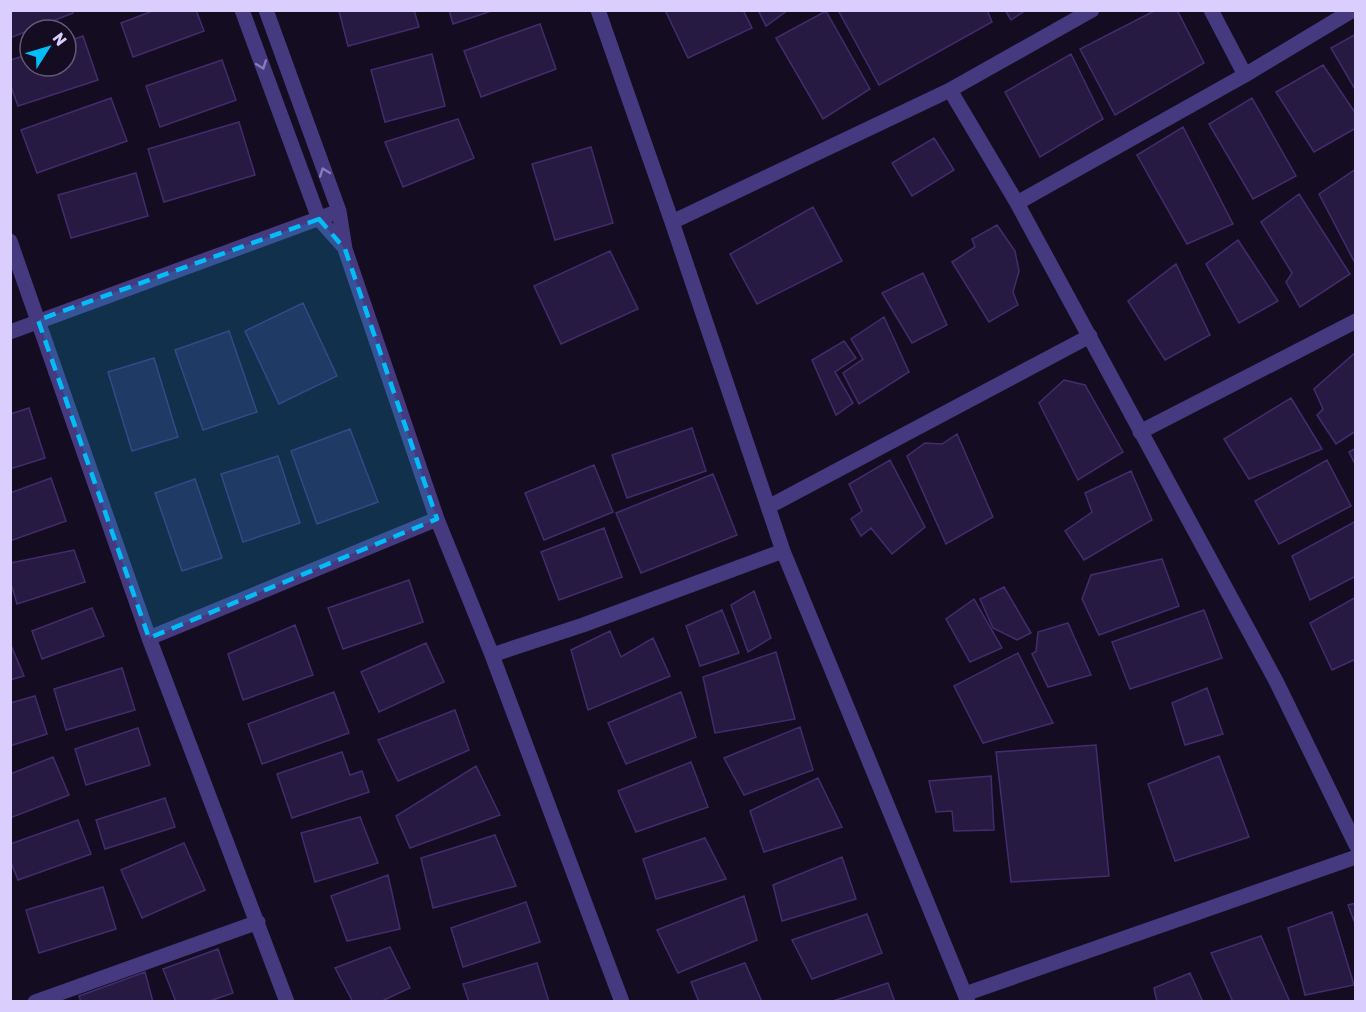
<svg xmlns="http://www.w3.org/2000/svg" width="1366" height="1012" font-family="Rubik,sans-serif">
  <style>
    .building { fill: #271a42; stroke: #422c6e; stroke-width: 1.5 }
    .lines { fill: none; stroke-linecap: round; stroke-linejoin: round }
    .minor { stroke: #453980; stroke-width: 15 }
    .oneway { stroke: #887cb9 }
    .marked { fill: #02bdf7; fill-opacity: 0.2; stroke: #02bdf7; stroke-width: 4.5; stroke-dasharray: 12 8; stroke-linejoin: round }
  </style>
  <rect width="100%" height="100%" fill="#140d21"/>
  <!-- building -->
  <path class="building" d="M10,10h62l1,3 -63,25z
    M155,10h41l8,21 -71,26 -12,-34z
    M414,10l5,17 -71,19 -9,-35z
    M449,10h45l-41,14z
    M665,10h78l9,18 -64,30z
    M758,10h30l-22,16z
    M838,10h149l5,12 -113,63z
    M1005,10h21l-15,10z
    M1156,10h21l27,53 -89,52 -35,-66z
    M826,11l44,78 -47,30 -47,-81z
    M540,24l16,45 -75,28 -17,-46z
    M1356,34v57l-25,-43z
    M83,36l15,44 -80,26 -8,-22v-24l20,-6v12h36v-24z
    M432,54l13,52 -60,16 -14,-52z
    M1071,54l32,65 -63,38 -35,-65z
    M222,60l14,40 -76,27 -14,-41z
    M1323,65l33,49v14l-42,24 -38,-60z
    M111,98l16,43 -90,32 -16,-43z
    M1252,98l44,78 -43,23 -44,-75z
    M458,119l16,39 -71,29 -18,-45z
    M239,122l16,53 -91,27 -16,-53z
    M1183,127l50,97 -46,20 -50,-89z
    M934,138l20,32 -42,26 -20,-33z
    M591,147l22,76 -58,17 -23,-76z
    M1356,169v96l-37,-71z
    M136,173l12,43 -77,22 -13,-43z
    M1299,194l51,80 -50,33 -14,-25 6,-9 -31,-51z
    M813,207l29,54 -85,43 -27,-50z
    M997,225l18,26 4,20 -6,21 5,13 -29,17 -37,-60 23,-15 -3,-8z
    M1238,240l40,61 -39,22 -33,-59z
    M610,251l28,58 -77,35 -27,-58z
    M1176,264l34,71 -45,25 -37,-59z
    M923,273l24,52 -35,18 -30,-50z
    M303,303l34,73 -58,28 -34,-73z
    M884,317l25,55 -50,32 -16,-31 20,-14 -12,-20z
    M229,331l28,81 -54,18 -28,-80z
    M844,341l12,17 -21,14 18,31 -17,12 -24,-55z
    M1356,352v79l-20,13 -19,-29 6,-6 -9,-20z
    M154,358l24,79 -46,14 -24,-79z
    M1064,380l21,5 38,67 -45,28 -39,-77z
    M1291,398l31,51 -73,30 -25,-40z
    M29,408l16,50 -35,11v-55z
    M692,428l14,43 -79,27 -15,-43z
    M350,429l28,73 -61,22 -26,-73z
    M957,434l36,83 -47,27 -39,-88 18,-13 17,1z
    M1356,448v18l-7,-14z
    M278,456l22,67 -57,19 -22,-68z
    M890,460l35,67 -33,27 -21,-26 -10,8 -10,-17 11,-8 -13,-27z
    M1327,460l24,46 -72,38 -24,-43z
    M594,465l19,47 -69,28 -19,-47z
    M1131,471l21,49 -68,40 -19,-29 27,-19 -7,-19z
    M713,474l24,61 -96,38 -25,-60z
    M51,478l15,43 -56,20v-48z
    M195,479l27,79 -40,13 -27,-78z
    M1356,521v55l-46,24 -18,-44z
    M604,528l18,49 -63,23 -18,-48z
    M74,550l11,32 -68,22 -7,-24v-17z
    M1162,559l17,47 -80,29 -17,-36 9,-24z
    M409,580l14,42 -80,27 -15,-41z
    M1004,587l27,46 -14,7 -24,-12 -13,-29z
    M754,591l17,47 -23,14 -17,-47z
    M1356,597v62l-24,11 -22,-47z
    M974,599l28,49 -32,14 -24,-43z
    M92,608l12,28 -62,23 -10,-28z
    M722,610l17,43 -39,13 -14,-40z
    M1204,610l18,48 -92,31 -18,-47z
    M1068,623l23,52 -43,12 -16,-33 4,-3 2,-19z
    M295,625l18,50 -70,25 -15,-46z
    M610,631l11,26 32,-19 17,38 -82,34 -17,-60z
    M10,643l14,33 -14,4z
    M426,643l18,39 -65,30 -18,-40z
    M776,652l19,67 -80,14 -12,-56z
    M1018,653l35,70 -70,20 -29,-57z
    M122,668l13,42 -69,20 -12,-41z
    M1207,688l16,46 -38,11 -13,-42z
    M334,692l15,41 -87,31 -14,-40z
    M681,692l15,45 -70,27 -18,-41z
    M35,696l12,38 -37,12v-43z
    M455,710l14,40 -71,31 -20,-41z
    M800,727l13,43 -69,25 -20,-37z
    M138,728l12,37 -64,20 -11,-36z
    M1096,745l13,131 -98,6 -15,-130z
    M342,752l8,23 12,-4 7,21 -77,26 -15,-44z
    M1219,756l30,81 -74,24 -27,-77z
    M53,757l16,38 -59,23v-44z
    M691,762l17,45 -72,25 -18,-41z
    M476,766l24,49 -90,33 -14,-32z
    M991,776l3,54 -40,1 -2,-20 -16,1 -7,-31z
    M818,778l24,49 -78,25 -14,-41z
    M165,798l10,29 -70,22 -9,-29z
    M360,817l18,46 -63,19 -14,-49z
    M78,820l13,34 -73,26 -8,-20v-16z
    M495,835l21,51 -83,22 -12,-50z
    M705,838l21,41 -70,20 -13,-40z
    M184,843l21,47 -63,28 -21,-48z
    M842,857l14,42 -74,22 -9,-36z
    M388,875l12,54 -53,12 -16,-45z
    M103,887l13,42 -77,24 -13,-43z
    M744,896l13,44 -79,33 -21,-43z
    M526,902l14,40 -77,25 -12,-39z
    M1356,903v23l-8,-21z
    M1332,912l22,73 -49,10 -17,-67z
    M867,914l15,39 -70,26 -20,-39z
    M1261,936l29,66h-57l-22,-49z
    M390,947l20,41 -30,14h-27l-18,-34z
    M218,949l15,44 -26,9h-31l-13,-33z
    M537,963l12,39h-80l-6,-18z
    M745,963l17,39h-63l-8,-20z
    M145,972l8,30h-72l-2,-6z
    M1190,973l13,29h-46l-3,-14z
    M888,983l7,19h-65z"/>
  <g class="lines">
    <!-- minor -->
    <path class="minor" d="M242,10l77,209 26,29
      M266,10l73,201 6,38 92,270 55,136 130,347
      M598,10l74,212 111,329
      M1211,10l34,65
      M1353,10l-108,65 -228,128 259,478 80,164
      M950,90l67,113
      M672,222l278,-132 142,-80
      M10,241l139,397 138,364
      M10,332l329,-121
      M1140,432l216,-111
      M768,507l322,-171
      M149,638l288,-119
      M492,655l91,-30 200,-74 185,451
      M965,994l391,-137
      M35,1002l223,-80"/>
  </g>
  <!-- one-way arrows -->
  <defs><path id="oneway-chevron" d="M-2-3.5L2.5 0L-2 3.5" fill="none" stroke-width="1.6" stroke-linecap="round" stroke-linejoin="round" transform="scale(1.5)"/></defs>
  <g class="oneway">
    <use href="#oneway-chevron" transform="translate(262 65) rotate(70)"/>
    <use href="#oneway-chevron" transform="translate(324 172) rotate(-110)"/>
  </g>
  <!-- marked area -->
  <path class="marked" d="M319,219l26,30 92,270 -288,119 -111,-318z"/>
  <!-- border -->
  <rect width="1366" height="1012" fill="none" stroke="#daceff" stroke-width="24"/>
  <!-- north arrow -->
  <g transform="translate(48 48) rotate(53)"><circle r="28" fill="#140d21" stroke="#635a7a" stroke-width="1.5"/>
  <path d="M0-4.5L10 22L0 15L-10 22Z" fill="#02bdf7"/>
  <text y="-9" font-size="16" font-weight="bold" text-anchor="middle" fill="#daceff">N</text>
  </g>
</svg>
